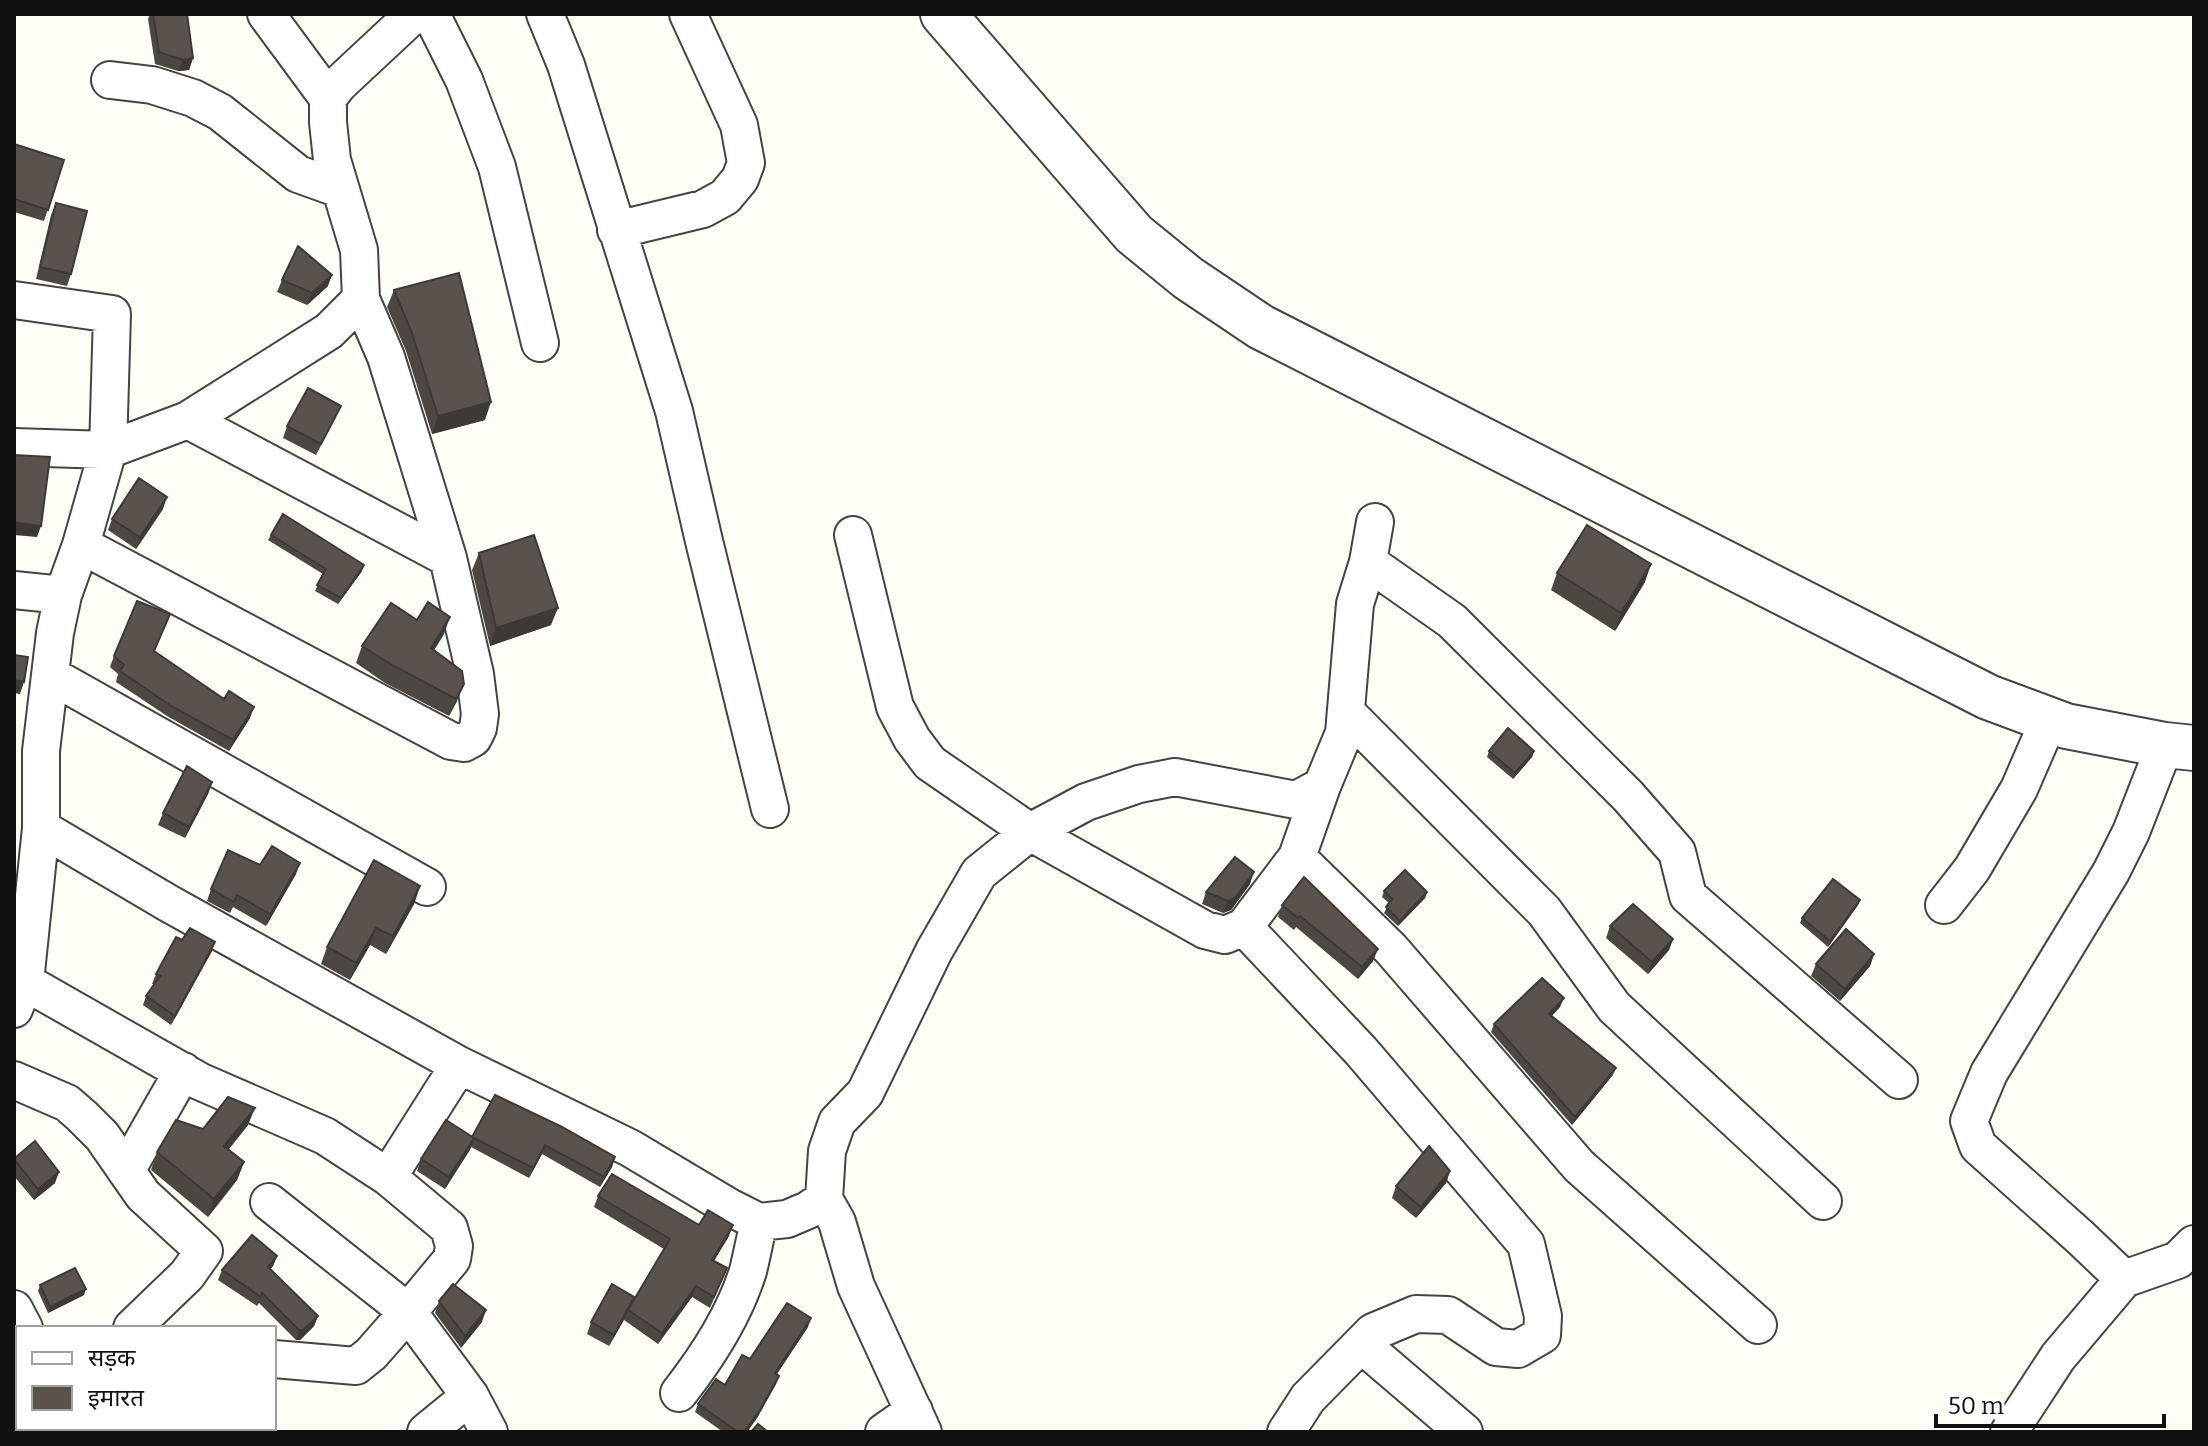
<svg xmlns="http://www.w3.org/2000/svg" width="2208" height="1446" font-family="Bitter,'Noto Sans Devanagari',serif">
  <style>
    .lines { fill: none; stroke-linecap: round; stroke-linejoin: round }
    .minor-casing { stroke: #444; stroke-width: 40 }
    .tertiary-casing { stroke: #444; stroke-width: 48 }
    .minor { stroke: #fff; stroke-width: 36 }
    .tertiary { stroke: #fff; stroke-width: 44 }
    .wall { fill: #4d4742 }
    .shaded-wall { fill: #3f3936 }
    .building { fill: #5a524d; stroke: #3f3936; stroke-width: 2 }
  </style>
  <rect width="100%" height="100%" fill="#fffdf5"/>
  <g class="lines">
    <defs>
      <path id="minor" d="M266,14l62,84
        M431,14l33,66 33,87 43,176
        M545,14l21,51 108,346 30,130 66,268
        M110,80l42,5 41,13 27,14 78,62 42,15
        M616,230l87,-21 22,-12 15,-18 6,-16 -7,-38 -51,-111
        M14,300l98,14 -4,136 -94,-3
        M188,420l260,138
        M853,535l42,172 17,32 18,24 100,69 175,98 20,5 19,-8 53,-70 25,-71
        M81,545l370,196 13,2 9,-5 5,-10 2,-14 -5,-40 -27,-116 -62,-201 -25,-58
        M1368,562l84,59 176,175 49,56 11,44 211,184
        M14,590l49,5
        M50,675l377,212
        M1346,712l198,199 70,96 209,194
        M41,828l127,75 291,162 171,83 99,59 30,15 28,-3 21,-9 16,-11 3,-48 10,-29 28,-29 69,-142 45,-78 51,-41 56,-30 53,-18 36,-7 121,23 26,-14 22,-53 11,-129 13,-42 7,-40
        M1297,857l94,92 188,217 179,159
        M1944,905l28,-36 47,-80 30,-69
        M1244,927l117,124 165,193 17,72 -1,19 -24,14 -22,-2 -48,-32 -32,-1 -43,18 -65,66 -22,34
        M25,982l174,99 126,55 63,41 61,51 5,18 -2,13 -44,53 62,84 19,36
        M14,1009l11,-27 16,-154v-77l14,-118 8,-38 18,-50 27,-95 80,-30 141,-89 32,-32 -2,-49 -27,-90 -4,-38v-24l11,-14 75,-70
        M14,1080l53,23 15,13 20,20 41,59 61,56 -17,24 -55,53
        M126,1171l57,-100
        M388,1177l71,-112
        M824,1199l13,23 19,64 67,146
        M269,1202l139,110 -37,42 -15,12 -82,-7
        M2124,1279l-43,-41 -103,-92 -9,-25 20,-48 122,-201 20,-40 34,-87
        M14,1309l10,19
        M1361,1344l103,88
        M679,1393c29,-37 55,-77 69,-122 4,-16 7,-33 11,-49
        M14,1407l4,-1
        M240,1428l3,4
        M426,1432l44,-36
        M884,1432l30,-21
        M2009,1432l49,-75 66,-78 54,-19 16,-16"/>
      <path id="tertiary" d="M943,14l191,220 54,44 73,49 727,370 78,29 99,19 29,3"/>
    </defs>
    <!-- minor casing -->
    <use href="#minor" class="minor-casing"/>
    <!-- tertiary casing -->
    <use href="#tertiary" class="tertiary-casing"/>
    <!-- minor -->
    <use href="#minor" class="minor"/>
    <!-- tertiary -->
    <use href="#tertiary" class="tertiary"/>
  </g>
  <!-- wall -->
  <path class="wall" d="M150,14h37l6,44 -4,12 -11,1 -23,-7 -7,-45z
    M14,144l50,16 -20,61 -30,-9z
    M56,203l15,71 -4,12 -31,-7 15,-64z
    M282,280l46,6 -21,19 -30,-13z
    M394,290l91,130 -53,14 -26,-83 -19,-44z
    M336,417l-20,38 -33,-17 4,-12z
    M163,509l-27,40 -28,-19 4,-11z
    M271,535l91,36 -24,33 -23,-13 8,-17 -55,-34z
    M479,553l72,72 -61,21 -18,-76z
    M1557,573l88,9 -30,49 -64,-41z
    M417,620l27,14 -10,16 23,51 -8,15 -64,-33 -29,-20 6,-17z
    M155,652l95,66 -21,33 -62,-35 -51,-34 2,-8 -8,-7 4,-11z
    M1489,751h45l-2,6 -19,22 -26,-22z
    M212,782l-4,12 -23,44 -27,-13 5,-12z
    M260,865l36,9 -30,52 -33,-19 -3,6 -23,-12 4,-12z
    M1250,884l-19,26 -8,3 -21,-9 4,-12z
    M420,886l-6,18 -28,50 -16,-9 -20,35 -29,-16 6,-17z
    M1384,891l43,1 -2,6 -27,28 -14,-13 5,-10 -7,-6z
    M1860,900l-2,5 -30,42 -28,-24 2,-5z
    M1282,905l91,56 -15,18 -62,-52 -2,3 -16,-13z
    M1610,926l63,13 -4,11 -21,24 -42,-36z
    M212,951l-41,74 -28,-20 3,-9 8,-12h-2l4,-10z
    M1874,954l-4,12 -30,35 -29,-25 5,-12z
    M1560,1007l-8,9 64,52 -4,8 -40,49 -81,-93 3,-8z
    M495,1095l120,62 -3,10 -12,20 -58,-33 -13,24 -58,-31 -26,42 -28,-18 4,-12 51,-22z
    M248,1125l-20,25 16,12 -7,18 -29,37 -57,-47 6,-18 46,-23z
    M14,1158l41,25 -21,17 -20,-24z
    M1450,1171l-4,12 -30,35 -24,-20 4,-12z
    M598,1196l101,29 30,11 -15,25 13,7 -17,40 -18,-11 -34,47 -34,-24 1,-2 -16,28 -22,-12 4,-12 41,-20 32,-53 -70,-42z
    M277,1256l-4,10 -2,3 47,47 -4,10 -14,14h-4l-37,-37 -2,3 -39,-26 4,-10z
    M40,1285l44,10 -36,18 -10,-22z
    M439,1301l43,21 -21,26 -26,-35z
    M808,1327l-31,47 2,2 -3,8 -19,34 -10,14h-24l-28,-20 3,-8 27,-19 25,-26z"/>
  <!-- shaded-wall -->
  <path class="shaded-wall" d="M193,58l-4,12 -11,1 5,-11z
    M332,275l-4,11 -21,19 5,-12z
    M491,402l-6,18 -53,14 6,-18z
    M167,497l-4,12 -27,40 4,-12z
    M14,522l27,4 -4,11 -23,-2z
    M1651,564l-6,18 -30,49 6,-18z
    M364,565l-2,6 -24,33 3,-6z
    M558,608l-7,17 -61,21 6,-18z
    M450,617l-6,17 -19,31 6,-17z
    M14,680l10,2 -4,12 -6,-1z
    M464,684l-7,17 -8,15 7,-17z
    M254,707l-4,11 -21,33 4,-11z
    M1534,751l-2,6 -19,22 2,-6z
    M212,782l-4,12 -23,44 4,-11z
    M300,863l-4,11 -30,52 4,-12z
    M1254,872l-4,12 -19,26 -8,3 5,-12z
    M420,886l-6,18 -28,50 7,-18z
    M1427,892l-2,6 -27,28 2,-5z
    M1860,900l-2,5 -30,42 2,-6z
    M376,928l-6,17 -20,35 6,-17z
    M1673,939l-4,11 -21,24 4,-12z
    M215,942l-3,9 -41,74 4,-9z
    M1378,949l-5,12 -15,18 4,-12z
    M1874,954l-4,12 -30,35 5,-12z
    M1564,998l-4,9 -14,15 3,-8z
    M1616,1068l-4,8 -40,49 3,-8z
    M255,1108l-7,17 -31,39 7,-18z
    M474,1138l-4,12 -25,39 4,-12z
    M545,1145l-3,9 -13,24 4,-10z
    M615,1157l-3,10 -12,20 4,-10z
    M244,1162l-7,18 -29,37 6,-18z
    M1450,1171l-4,12 -30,35 5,-11z
    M59,1172l-4,11 -21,17 4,-11z
    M733,1225l-4,11 -21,34 4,-10z
    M277,1256l-4,10 -9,10 4,-9z
    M696,1286l-4,11 -34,47 4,-11z
    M86,1289l-2,6 -36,18 2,-6z
    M486,1310l-4,12 -21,26 4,-12z
    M628,1310l-3,8 -16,28 5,-11z
    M318,1316l-4,10 -14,14h-4l3,-10z
    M811,1318l-3,9 -36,54 3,-8z
    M779,1376l-3,8 -19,34 -10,14h-3z"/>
  <!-- building -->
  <path class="building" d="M153,14h34l6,44 -10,2 -24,-8z
    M14,144l50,16 -16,50 -34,-11z
    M56,203l31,8 -16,63 -31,-7z
    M298,246l34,29 -20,18 -30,-13z
    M459,273l32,129 -53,14 -26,-83 -18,-43z
    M308,388l33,18 -20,38 -34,-18z
    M14,455l36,2 -9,69 -27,-4z
    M139,478l28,19 -27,40 -28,-18z
    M283,514l81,51 -23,33 -24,-13 9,-16 -55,-34z
    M1587,525l64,39 -30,49 -64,-40z
    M534,535l24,73 -62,20 -17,-75z
    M137,601l33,13 -16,37 70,48 5,-8 25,16 -21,33 -62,-34 -51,-35 4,-6 -10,-9z
    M428,602l22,15 -19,31 31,23 2,13 -8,15 -64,-34 -30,-19 29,-43 26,17z
    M14,655l14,2 -4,25 -10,-2z
    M1508,728l26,23 -19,22 -26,-22z
    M187,766l25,16 -23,45 -26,-14z
    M272,846l28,17 -30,51 -33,-19 -3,7 -23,-13 17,-39 32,15z
    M1235,857l19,15 -19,26 -7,3 -22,-9z
    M374,860l46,26 -27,50 -17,-8 -20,35 -29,-16z
    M1405,870l22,22 -27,29 -14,-14 6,-8 -8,-8z
    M1304,877l74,72 -16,18 -62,-51 -2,2 -16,-13z
    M1833,879l27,21 -30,41 -28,-23z
    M1633,904l40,35 -21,23 -42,-36z
    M190,928l25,14 -40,74 -29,-20 14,-20 -4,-2 20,-37 6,3z
    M1846,929l28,25 -29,35 -29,-25z
    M1542,978l22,20 -15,16 67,54 -41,49 -81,-93z
    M495,1095l67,32 53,30 -11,20 -59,-32 -12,23 -61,-31z
    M228,1097l27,11 -31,38 20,16 -30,37 -57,-47 19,-32 27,9z
    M446,1120l28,18 -25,39 -28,-18z
    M35,1141l24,31 -21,17 -24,-30z
    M1429,1146l21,25 -29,36 -25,-21z
    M612,1174l87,51 9,-15 25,15 -21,35 15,8 -13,29 -18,-11 -34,47 -34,-23 42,-71 -72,-43z
    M252,1235l25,21 -9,11 50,49 -15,14h-4l-37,-37 -1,4 -39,-27z
    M75,1268l11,21 -36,18 -10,-22z
    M453,1284l33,26 -21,26 -26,-35z
    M612,1284l22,13 -20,38 -23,-13z
    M787,1303l24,15 -36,55 4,3 -19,34 -16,22h-6l-40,-28 18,-25 9,6 17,-30 8,4z
    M758,1424l10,8h-17z"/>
  <!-- border -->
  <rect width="2208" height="1446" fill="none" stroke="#111111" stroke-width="32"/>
  <!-- legend -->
  <rect x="16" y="1326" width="260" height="104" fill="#ffffff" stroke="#a0a0a0" stroke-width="2"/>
  <rect x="32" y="1352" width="40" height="12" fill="#ffffff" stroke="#a0a0a0" stroke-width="2"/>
  <text x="88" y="1366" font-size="24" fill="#111111">सड़क</text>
  <rect x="32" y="1386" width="40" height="24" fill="#5a524d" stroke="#a0a0a0" stroke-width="2"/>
  <text x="88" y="1406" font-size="24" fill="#111111">इमारत</text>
  <!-- scale -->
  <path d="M1936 1414v12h228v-12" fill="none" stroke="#111111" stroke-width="4"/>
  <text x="1948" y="1414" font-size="24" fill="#111111" stroke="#ffffff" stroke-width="6" paint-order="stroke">50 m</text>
</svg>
